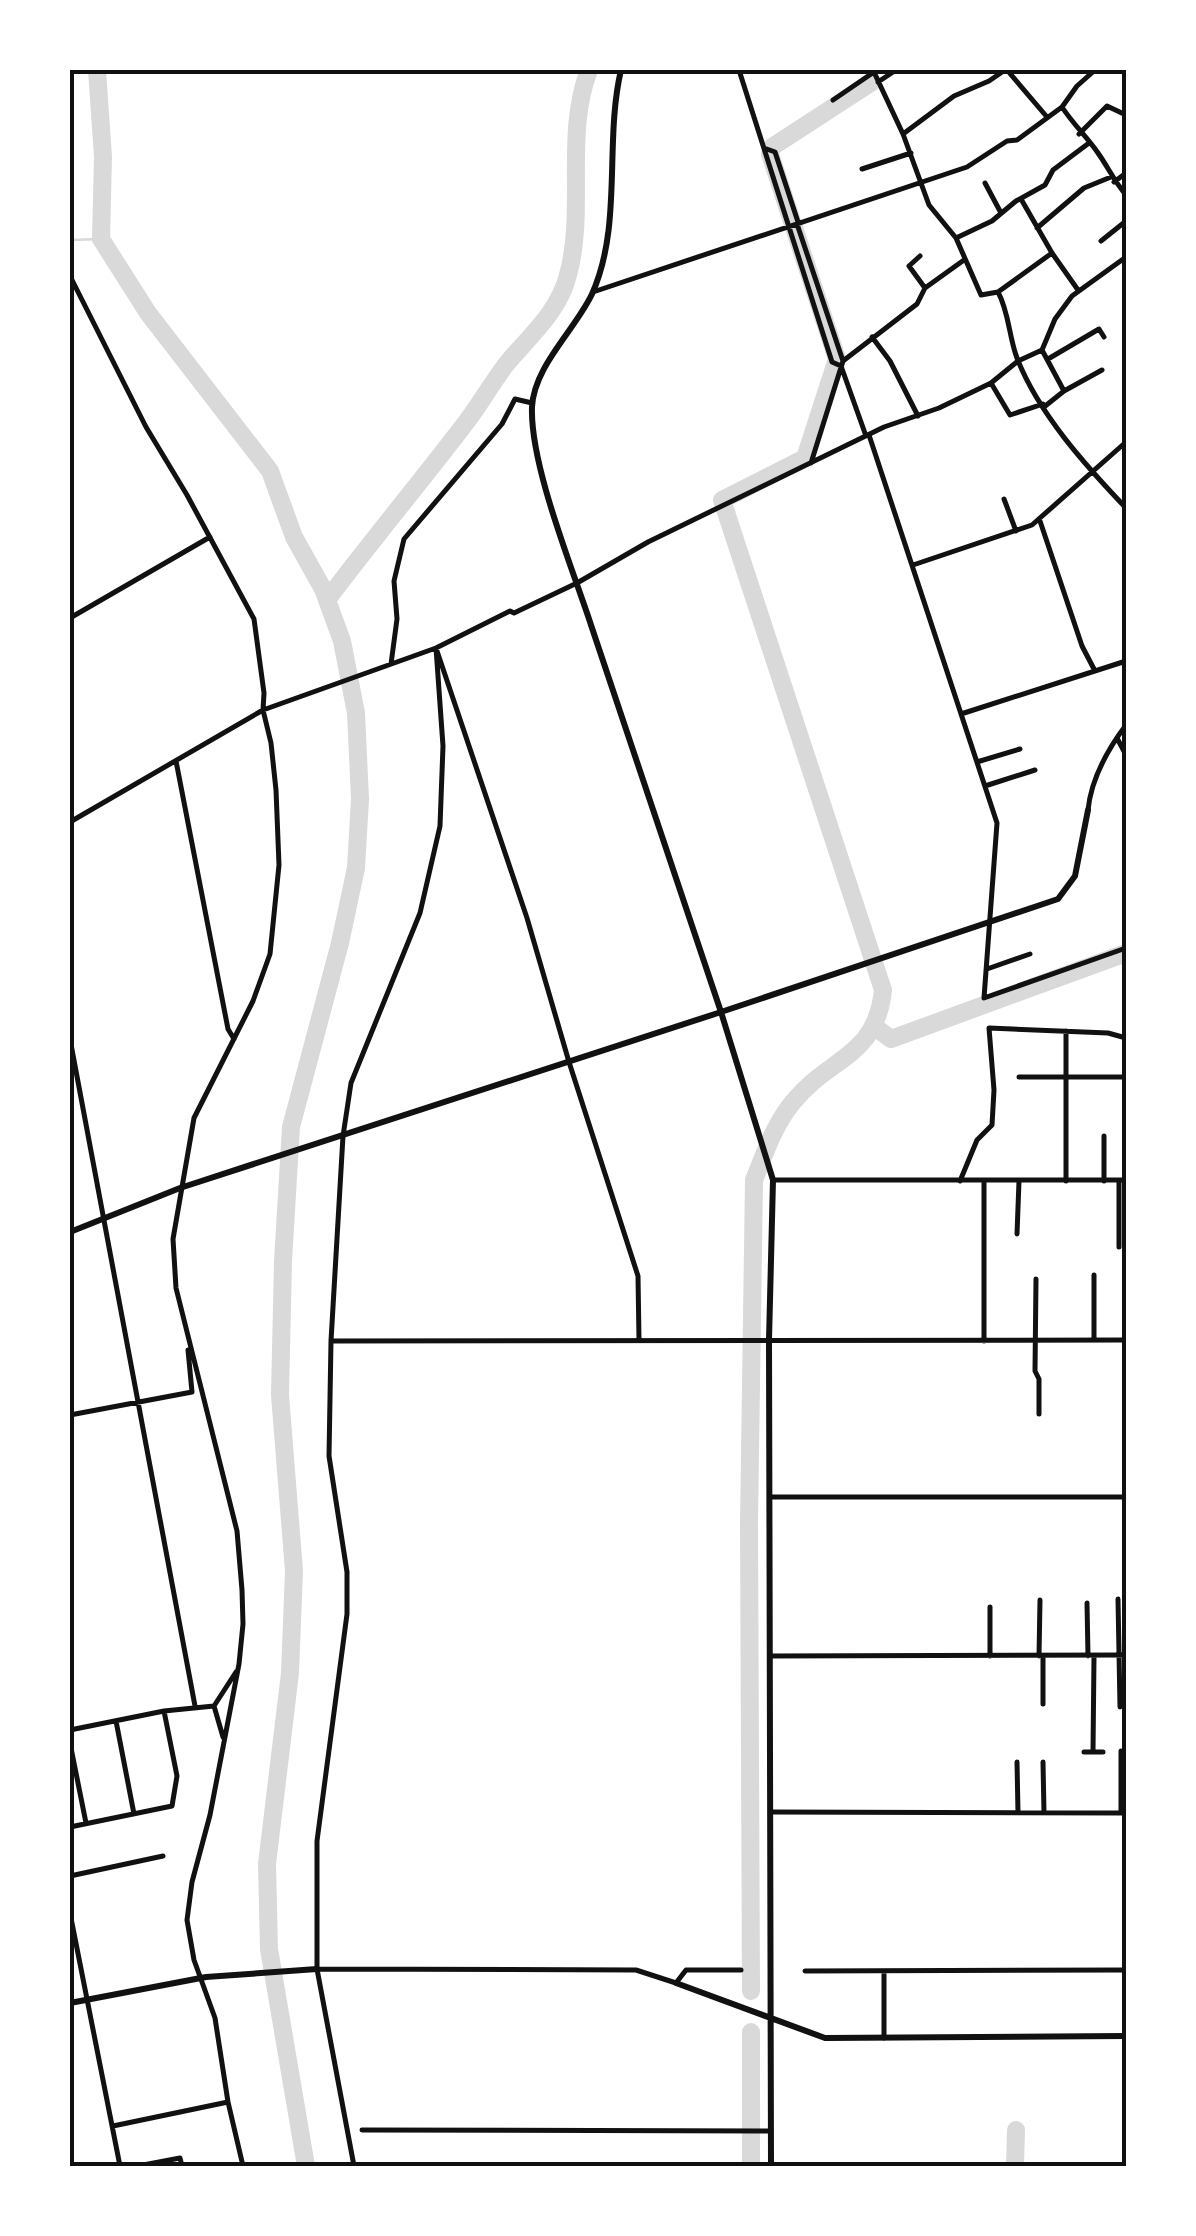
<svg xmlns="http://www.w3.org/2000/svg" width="1196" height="2236" font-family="Commissioner,sans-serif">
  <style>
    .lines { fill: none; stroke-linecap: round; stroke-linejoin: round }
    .stream { stroke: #d9d9d9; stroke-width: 2.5 }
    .river { stroke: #d9d9d9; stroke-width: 18 }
    .minor { stroke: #111; stroke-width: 5 }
    .tertiary { stroke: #111; stroke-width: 6 }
    .neatline { fill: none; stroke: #111; stroke-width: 4 }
  </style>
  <rect width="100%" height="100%" fill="#fff"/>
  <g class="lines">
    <!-- stream -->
    <path class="stream" d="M70,240l31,-1"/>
    <!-- river -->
    <path class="river" d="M97,70l6,87 -2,82 47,74 122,158 24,66 29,52 19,52 14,72 4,86 -4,69 -16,75 -49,184 -8,134 -3,134 14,176 -4,102 -23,191 2,85 37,217
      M327,600c45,-60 92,-116 137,-175 16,-20 28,-43 44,-63 23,-27 51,-51 60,-87 18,-66 -4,-140 21,-205
      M875,1027l16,12 235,-86
      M751,1991l-2,-468 5,-343c11,-27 20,-55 39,-78 37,-46 83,-44 90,-112l-161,-490 83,-42 32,-99 -67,-205 2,-7 100,-65
      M751,2032v134
      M1015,2166l1,-36"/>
    <!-- minor -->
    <path class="minor" d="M739,70l93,292 9,4
      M873,70l30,64 26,71 27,33 25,57 17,-3 54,-39
      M1007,70l40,47
      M878,82l18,-12
      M833,100l41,-28
      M1062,107c11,17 25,30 36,46 10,14 16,28 28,42
      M903,134l51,-38 35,-15 16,-11
      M1079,134l28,-28 19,9
      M764,148l11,4 23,70
      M862,169l49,-16
      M1114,182l12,-9
      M985,183l16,30
      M1021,199l31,54 26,37
      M797,224l46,137
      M1037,228l47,-40 27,-11
      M956,238l36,-17 24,-20 29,-16 8,-15 36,-27
      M1101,241l25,-20
      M920,256l-11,10 16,22
      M70,276l76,151 41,68 67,124 10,74 -1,17 8,33 5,47 3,75 -9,89 -17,47 -59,117 -21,121 3,49 61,243 5,59 1,34 -4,40 -29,151 -18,67 -5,38 7,40 21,58 13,84 15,64
      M593,292l374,-125 40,-26 10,-1 45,-33 15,-21 18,-16
      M998,292c11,20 11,45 19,66 21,55 69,108 109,150
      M872,337l18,24 28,55
      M1042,350l22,41
      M1048,359l51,-30 5,8
      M841,366l25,70
      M991,383l27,-22 24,-11 13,-31 17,-23 54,-39
      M1044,407l20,-16 38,-21
      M869,435l128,388 -13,175 142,-50
      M811,463l32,-102 74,-57 8,-16 39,-28
      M1004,499l12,32
      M1040,521l42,125 13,25
      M913,565l119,-40 94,-83
      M70,618l140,-81
      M391,664l6,-45 -3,-38 10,-42 98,-115 13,-25 17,4
      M961,714l165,-53
      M1117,738l9,17
      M176,761l52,268 6,10
      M977,762l43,-13
      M985,786l50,-16
      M1088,810c3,-30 20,-61 38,-85
      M70,822l193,-112 173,-62 7,98 -3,80 -20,87 -69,170 -8,53 -12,205 -2,115 18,116v42l-30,227v128l37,197
      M987,969l43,-15
      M70,1039l125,667
      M1019,1077h107
      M773,1180h353
      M960,1181l17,-41 15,-15 2,-35 -5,-62 119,5 18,5
      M984,1181v160
      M1066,1181v-150
      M1104,1181v-45
      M1017,1234l2,-53
      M1119,1247v-67
      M1036,1279l-1,92 4,8v35
      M639,1340l-1,-64 -69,-214 -42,-144 -91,-270 74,-37 4,2 63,-30 71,-41 236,-115 55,-19 52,-25 19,32 33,-11
      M1094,1340v-65
      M331,1341l795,-1
      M70,1415l122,-23 -4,-42
      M770,1497h356
      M1118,1599l2,108
      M1087,1603l1,53
      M990,1607v49
      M770,1656l356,-1
      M1039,1656l1,-56
      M1043,1656v48
      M214,1706l9,31
      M116,1721l18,93
      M70,1730l94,-19 50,-5 22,-34
      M70,1743l16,80
      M1121,1751v62
      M1084,1752h19
      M1093,1752l1,-96
      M1017,1762l1,50
      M1043,1762l1,51
      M772,1812l354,1
      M70,1827l102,-21 5,-30 -13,-65
      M70,1876l93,-20
      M70,1913l50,253
      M317,1969l319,1 40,13 10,-13h55
      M805,1971l321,-1
      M884,2038v-66
      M113,2126l115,-24
      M362,2130l409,1
      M138,2166l42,-8 2,8"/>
    <!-- tertiary -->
    <path class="tertiary" d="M70,1232l110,-44 541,-176c-43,-129 -86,-258 -130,-387 -19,-58 -61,-160 -59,-218 2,-41 43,-77 60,-113 31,-69 12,-152 29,-224
      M676,1983l149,55 301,-2
      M70,2003l136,-26 111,-8
      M771,2166l-2,-826 4,-160 -52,-168 337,-113 17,-23 13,-66"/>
  </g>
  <!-- border -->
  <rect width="1196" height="2236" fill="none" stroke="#ffffff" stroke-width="145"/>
  <rect x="72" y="72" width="1052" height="2092" class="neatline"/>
</svg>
